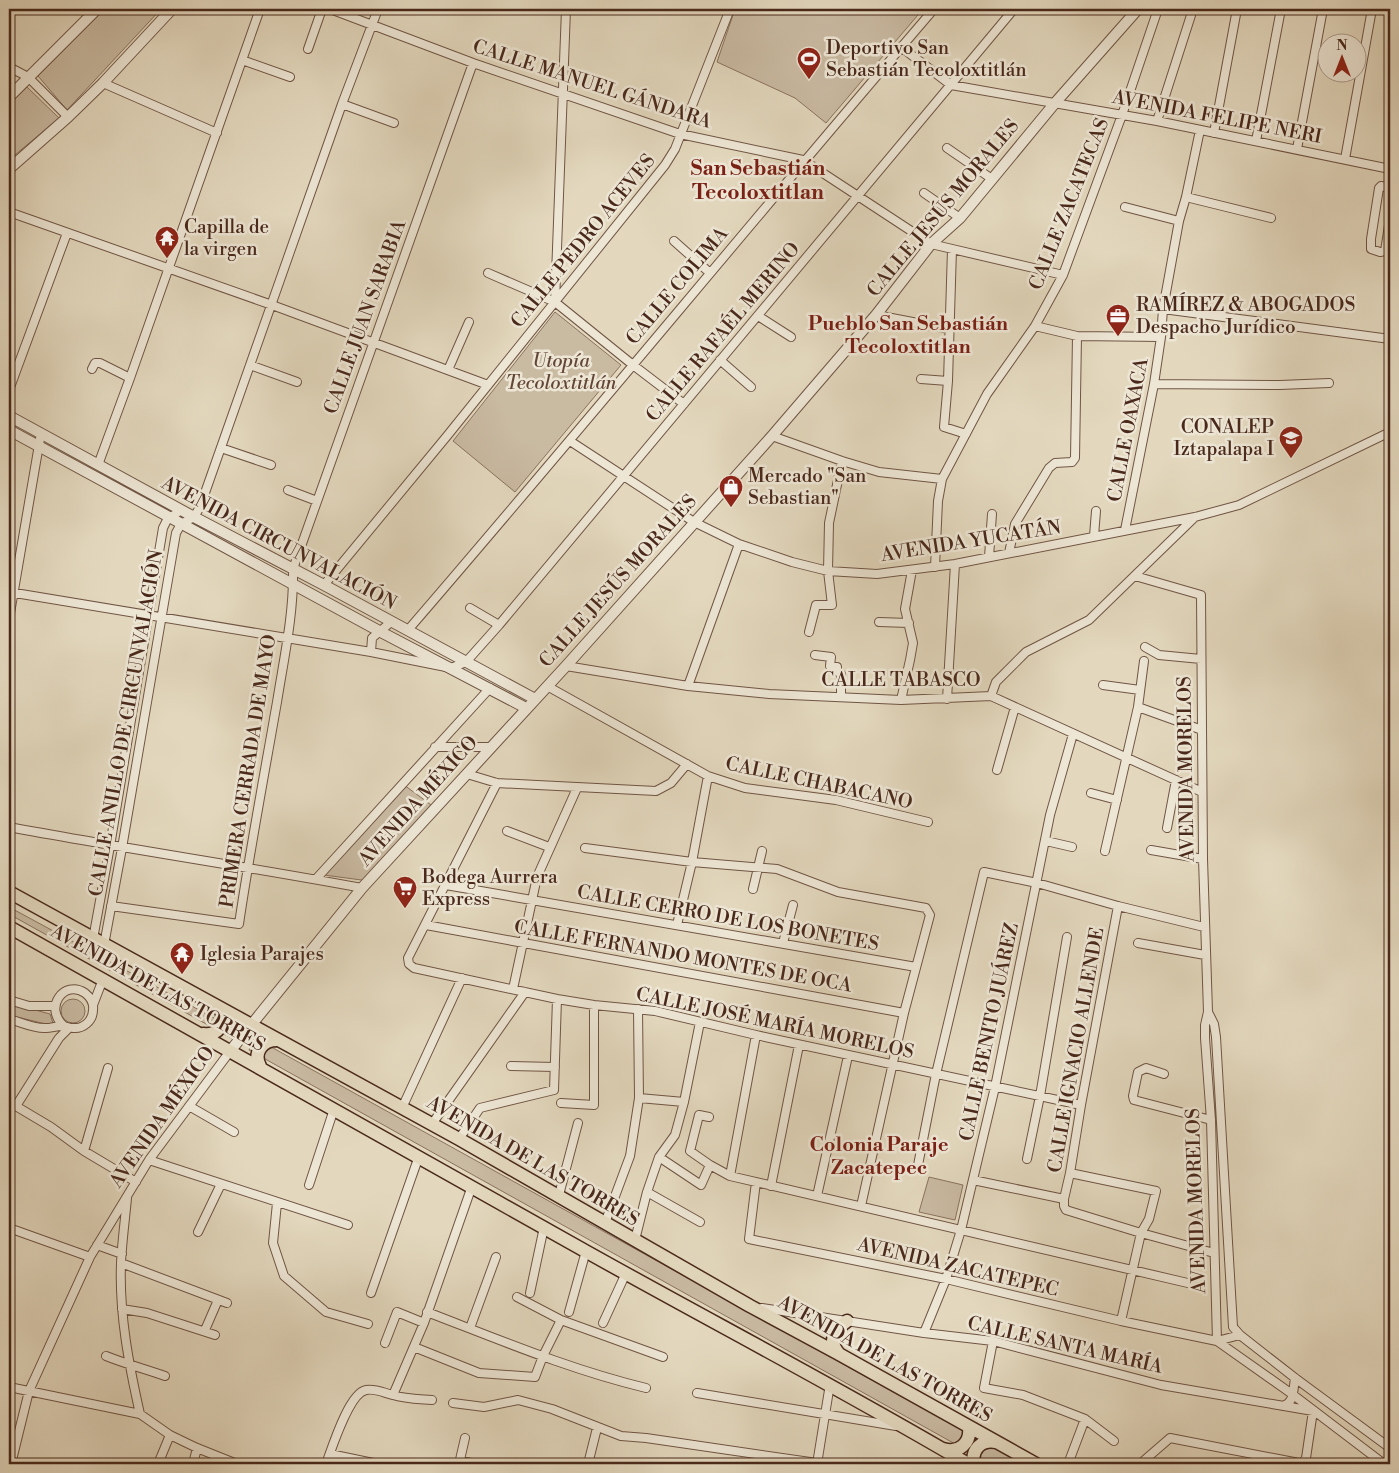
<svg xmlns="http://www.w3.org/2000/svg" width="1399" height="1473" font-family="'Libre Bodoni',serif">
  <style>
    .green { fill: #c9baa2; stroke: #8a725e }
    .lines { fill: none; stroke-linecap: round; stroke-linejoin: round }
    .minor-casing { stroke: #705544; stroke-width: 10 }
    .tertiary-casing { stroke: #705544; stroke-width: 12 }
    .primary-casing { stroke: #4a291b; stroke-width: 15 }
    .minor { stroke: #ede6d5; stroke-width: 8 }
    .tertiary { stroke: #ede6d5; stroke-width: 10 }
    .primary { stroke: #e3d8be; stroke-width: 12 }
    .labels { text-anchor: middle; dominant-baseline: central; stroke-width: 5; stroke-linejoin: round; paint-order: stroke }
    .poi-label { font-size: 19px; fill: #4a291b; stroke: #ede6d5; text-anchor: start }
    .street-label { font-size: 19px; fill: #4a291b; stroke: #ede6d5 }
    .park-label { font-size: 19px; font-style: italic; fill: #634636; stroke: #ede6d5 }
    .neighbourhood-label { font-size: 20px; font-weight: bold; fill: #7a1f14; stroke: #ede6d5 }
    .quarter-label { font-size: 21px; font-weight: bold; fill: #7a1f14; stroke: #ede6d5 }
  </style>
  <rect width="100%" height="100%" fill="#e3d8be"/>
  <filter id="stains"><feTurbulence type="fractalNoise" baseFrequency=".004" numOctaves="4"/><feColorMatrix values="0 0 0 0 .2 0 0 0 0 .09 0 0 0 0 .02 0 0 0 .5 -.17"/></filter>
  <radialGradient id="worn" r=".72"><stop offset=".6" stop-color="#630" stop-opacity="0"/><stop offset="1" stop-color="#630" stop-opacity=".3"/></radialGradient>
  <!-- green -->
  <path class="green" d="M105,9h56l-94,101 -29,-34z
    M735,9h188l-97,114 -31,-25 -78,-36z
    M27,87l32,31 -50,42v-55z
    M555,312l66,53 -106,127 -62,-51z
    M404,785l30,22 -65,74 -45,-6z
    M9,907l229,124 -5,8 -224,-125z
    M61 1011a12 12 0 1 1 24 0a12 12 0 1 1-24 0Z
    M9,1003l41,11 4,12 -45,-11z
    M255,1038l768,426h-32l-742,-414z
    M929,1177l34,8 -8,35 -36,-8z"/>
  <g class="lines">
    <defs>
      <path id="minor" d="M330,9l143,54 207,71 123,26 128,84 132,31
        M901,47l50,38 206,36 233,48
        M308,49l14,-40
        M242,60l48,17
        M9,67l19,10 40,40
        M103,83l114,50
        M342,104l52,19
        M1157,121l36,-112
        M1214,133l23,-124
        M1256,141l25,-132
        M947,148l45,31
        M1297,149l26,-140
        M1345,159l27,-150
        M1390,188l-9,-2 -2,2 -8,51v10l9,3 5,-1 5,-32
        M924,193l36,25
        M1186,197l85,21
        M1125,207l54,14
        M9,212l263,93 216,80
        M674,241l36,32
        M952,249l-4,132 -4,46 22,7
        M488,273l67,29 78,63 51,39
        M555,302l11,-293
        M1163,309l227,30
        M876,315l73,14
        M758,316l33,21
        M1035,326l42,10 84,1
        M720,360l31,27
        M250,365l47,17
        M92,369l3,-6h5l30,15
        M448,370l21,-48
        M921,379l27,2
        M1154,384l126,1 49,-2
        M9,390l58,-157
        M772,436l70,25 37,11 63,7
        M570,441l124,81 45,22 53,18 36,9 49,3 78,-10 240,-47 44,-12 151,-73
        M221,448l50,17
        M98,465l32,-87 130,-369
        M288,490l29,11
        M1125,530l29,-146 7,-47 2,-28 16,-88 7,-24 14,-67
        M1094,536l2,-25
        M1009,553l6,-29 34,-56 6,-5 17,-1 3,-4 2,-122
        M989,557l3,-43
        M935,567l3,-66 4,-22 45,-85 48,-68 28,-51 59,-160 36,-106
        M1135,576l66,19 2,264 5,153 -3,13v13l6,82 6,221 75,53 92,70
        M324,585l123,-149 218,-271 10,-16 55,-140
        M9,592l362,60 80,16 15,-6 33,-37 515,-616
        M470,608l29,17
        M9,619l32,-186
        M879,622l30,1
        M408,630c177,-205 349,-415 526,-621
        M809,632l7,-27h16l-4,-34 1,-48 13,-62
        M1145,647l14,8 42,4
        M371,652l1,-14 19,-16
        M815,655l16,2 -1,9 7,1v4l4,3v23
        M566,666l122,20 81,8 132,6 90,-4 211,96
        M1103,685l37,5
        M547,686l161,90 37,12 91,12 92,22
        M688,686l51,-142
        M991,696l5,-14 30,-30 63,-32 106,-103
        M947,699l8,-135
        M901,700l9,-40 3,-17 -8,-34 7,-39
        M1138,707l64,23
        M435,747h55
        M997,770l18,-63
        M467,774l30,9 159,8 15,-8 16,-19
        M497,783l-89,175 1,6 5,4 143,31 37,6 61,6 101,24 325,70
        M1091,793l26,7
        M9,827c117,22 235,39 353,61
        M1167,828l9,-48
        M507,831l42,16
        M1046,841l26,6
        M585,848l107,14 85,7 61,23 88,16 4,7 -26,98 -43,193
        M1151,850l52,9
        M1105,851l33,-144 6,-46
        M316,879l174,-191
        M446,885l470,82
        M753,889l9,-38
        M111,906l128,18c11,-74 25,-148 38,-222 7,-44 17,-89 16,-133l180,-506
        M426,925l478,88
        M677,925l15,-63 16,-86
        M93,939l17,-93 53,-318 4,-8 14,-10
        M783,943l10,-38
        M1138,943l67,12
        M104,945l18,-97 54,-315 5,-9 13,-7 6,-10 142,-403 36,-95
        M513,989l24,-112 40,-89
        M9,1000l20,6h26
        M93,1005l10,-26
        M1208,1012l6,12 2,13 17,290 7,8 55,43 95,70
        M9,1019c11,3 26,10 37,9 5,0 10,-2 16,-2 4,0 7,2 11,2 10,1 20,-7 20,-18 1,-7 -3,-13 -8,-17 -21,-14 -42,15 -21,33
        M511,1066l44,1
        M1164,1074l-18,-6 -8,4 -5,24 1,4 77,20
        M639,1098l45,4
        M9,1102l42,25 33,24 52,31
        M561,1103l33,2v-100
        M16,1106l43,-68 10,-10
        M189,1106l45,26
        M402,1108l60,-130
        M709,1117l-10,-2 -9,36 20,14 20,11 462,108
        M432,1124l93,-132
        M459,1139l21,-31 74,-18 3,-91
        M84,1151l24,-83
        M659,1157l42,28 9,-20
        M1027,1159l13,-63 27,-159
        M149,1160l199,65
        M918,1165l18,-91 48,-202 53,11 81,23 86,21
        M1070,1173l86,18 -7,28 -8,14 -20,88
        M730,1176l26,-141
        M973,1180l91,19v7l2,4 75,23 73,20
        M756,1182l-7,57 197,40 175,42 96,20 23,-6
        M309,1185l25,-76
        M771,1186l28,-141
        M647,1192l53,30
        M559,1195l19,-72
        M817,1196l31,-140
        M127,1198c-2,22 -5,44 -6,65 -2,51 8,102 19,151
        M1064,1199l6,-26 11,-68 37,-199
        M277,1203l-4,40 11,33 42,36 42,12
        M605,1223l25,-67 9,-58 -1,-89
        M9,1228l81,29
        M198,1232l23,-48
        M635,1240l12,-48 12,-35 16,-22 9,-33 16,-80
        M97,1245l25,9
        M121,1263l106,40
        M371,1293l48,-137
        M530,1293l14,-66
        M517,1297l44,23 102,37
        M762,1308l162,25 69,8 168,44 152,26 -7,47 -3,4 -4,1 -129,-25 -30,26
        M122,1309l25,4 68,22
        M427,1312c73,28 144,58 219,76
        M569,1312l17,-61
        M603,1323l23,-50
        M470,1328l26,-71
        M205,1330l13,-30
        M924,1333l22,-54 15,-49 34,-143 55,-272 23,-81
        M993,1341l-9,47 39,7 62,24 29,22
        M385,1343l12,-31 27,11
        M414,1347l65,26 56,4 8,-21 18,-36
        M106,1356c20,8 39,13 59,20
        M9,1387l131,27 30,21 27,13 40,16
        M697,1393l199,33
        M393,1395l31,-72 48,-137
        M453,1403l31,4 34,-7 34,9 69,27 25,2 171,25
        M1283,1406c12,-4 10,-17 12,-28
        M330,1454l48,10
        M460,1461l17,3
        M11,1464l18,-73 61,-134 59,-97 82,-110
        M158,1464l12,-29
        M193,1464l4,-16
        M326,1464c6,-16 23,-71 40,-74 9,-2 18,3 27,5 12,4 26,4 39,5
        M459,1464l6,-26
        M546,1464h29
        M588,1464l9,-36
        M817,1464l13,-80
        M1068,1464l17,-45"/>
      <path id="tertiary" d="M9,97l88,-88
        M9,169l59,-52 35,-34 69,-74
        M9,416l185,101 130,68 211,114
        M9,430l372,202 145,76
        M231,1050l131,-162 204,-222 206,-230 104,-121 55,-71 29,-26 95,-115 83,-94"/>
      <path id="primary" d="M9,892l450,247 291,167 89,48 197,110
        M9,927c193,107 385,217 578,325 127,71 256,138 381,212
        M203,1034c16,2 24,-12 17,-25
        M260,1066c-7,-13 2,-26 17,-26
        M839,1354c-12,-14 -4,-24 8,-33
        M943,1449c16,5 28,-6 26,-22
        M974,1464c-3,-14 7,-25 22,-22"/>
    </defs>
    <!-- minor casing -->
    <use href="#minor" class="minor-casing"/>
    <!-- tertiary casing -->
    <use href="#tertiary" class="tertiary-casing"/>
    <!-- primary casing -->
    <use href="#primary" class="primary-casing"/>
    <!-- minor -->
    <use href="#minor" class="minor"/>
    <!-- tertiary -->
    <use href="#tertiary" class="tertiary"/>
    <!-- primary -->
    <use href="#primary" class="primary"/>
  </g>
  <!-- icons -->
  <defs>
    <symbol id="stadium-pin" viewBox="-11 -11 22 30"><path d="M0 17L-7.5 6A9.5 9.5 0 1 1 7.5 6Z" fill="#8f2418" stroke="#ede6d5"/><path d="M0-5a6.5 5 0 1 0 0 10a6.5 5 0 1 0 0-10ZM-3.5-1.8h7v3.6h-7Z" fill="#fff"/></symbol>
    <symbol id="temple-pin" viewBox="-11 -11 22 30"><path d="M0 17L-7.5 6A9.5 9.5 0 1 1 7.5 6Z" fill="#8f2418" stroke="#ede6d5"/><path d="M0-6L5-2H3V0L6.5 2.5H4V6H1.5V3h-3V6H-4V2.5H-6.5L-3 0V-2H-5Z" fill="#fff"/></symbol>
    <symbol id="office-pin" viewBox="-11 -11 22 30"><path d="M0 17L-7.5 6A9.5 9.5 0 1 1 7.5 6Z" fill="#8f2418" stroke="#ede6d5"/><path d="M-6-3h4V-5.5h4V-3h4V5H-6ZM-1-4.5V-3h2v-1.5ZM-6 0V1H6V0Z" fill="#fff"/></symbol>
    <symbol id="school-pin" viewBox="-11 -11 22 30"><path d="M0 17L-7.5 6A9.5 9.5 0 1 1 7.5 6Z" fill="#8f2418" stroke="#ede6d5"/><path d="M0-5L7-2L0 1L-7-2ZM-4 1L0 2.5L4 1V4Q0 6-4 4Z" fill="#fff"/></symbol>
    <symbol id="shop-pin" viewBox="-11 -11 22 30"><path d="M0 17L-7.5 6A9.5 9.5 0 1 1 7.5 6Z" fill="#8f2418" stroke="#ede6d5"/><path d="M-5-2.5h2.3a2.7 3.5 0 0 1 5.4 0H5L5.5 6h-11ZM-1.5-2.5h3a1.5 2.3 0 0 0-3 0Z" fill="#fff"/></symbol>
    <symbol id="supermarket-pin" viewBox="-11 -11 22 30"><path d="M0 17L-7.5 6A9.5 9.5 0 1 1 7.5 6Z" fill="#8f2418" stroke="#ede6d5"/><path d="M-6-5.5h2.5l.6 2H6L4.5 2H-2.5L-4.4-4H-6ZM-1.5 3.2a1.3 1.3 0 1 0 .1 0ZM3 3.2a1.3 1.3 0 1 0 .1 0Z" fill="#fff"/></symbol>
  </defs>
  <g fill-rule="evenodd">
    <use href="#stadium-pin" x="795" y="45" width="28" height="38"/>
    <use href="#temple-pin" x="153" y="224" width="28" height="38"/>
    <use href="#office-pin" x="1104" y="302" width="28" height="38"/>
    <use href="#school-pin" x="1277" y="424" width="28" height="38"/>
    <use href="#shop-pin" x="717" y="473" width="28" height="38"/>
    <use href="#supermarket-pin" x="391" y="874" width="28" height="38"/>
    <use href="#temple-pin" x="168" y="940" width="28" height="38"/>
  </g>
  <g class="labels">
    <!-- poi labels -->
    <g class="poi-label">
      <text x="826" y="48">Deportivo San<tspan x="826" dy="22">Sebastián Tecoloxtitlán</tspan></text>
      <text x="184" y="227">Capilla de<tspan x="184" dy="22">la virgen</tspan></text>
      <text x="1136" y="305">RAMÍREZ &amp; ABOGADOS<tspan x="1136" dy="22">Despacho Jurídico</tspan></text>
      <text x="1274" y="427" text-anchor="end">CONALEP<tspan x="1274" dy="22">Iztapalapa I</tspan></text>
      <text x="748" y="476">Mercado "San<tspan x="748" dy="22">Sebastian"</tspan></text>
      <text x="422" y="877">Bodega Aurrera<tspan x="422" dy="22">Express</tspan></text>
      <text x="200" y="954">Iglesia Parajes</text>
    </g>
    <!-- street labels -->
    <g class="street-label">
      <text transform="translate(592 84) rotate(18)">CALLE MANUEL GÁNDARA</text>
      <text transform="translate(1217 117) rotate(11)">AVENIDA FELIPE NERI</text>
      <text transform="translate(1069 204) rotate(-68)">CALLE ZACATECAS</text>
      <text transform="translate(943 208) rotate(-50)">CALLE JESÚS MORALES</text>
      <text transform="translate(583 241) rotate(-51)">CALLE PEDRO ACEVES</text>
      <text transform="translate(677 286) rotate(-50)">CALLE COLIMA</text>
      <text transform="translate(365 317) rotate(-70)">CALLE JUAN SARABIA</text>
      <text transform="translate(723 332) rotate(-50)">CALLE RAFAÉL MERINO</text>
      <text transform="translate(1128 430) rotate(-79)">CALLE OAXACA</text>
      <text transform="translate(971 541) rotate(-9)">AVENIDA YUCATÁN</text>
      <text transform="translate(279 543) rotate(28)">AVENIDA CIRCUNVALACIÓN</text>
      <text transform="translate(618 581) rotate(-48)">CALLE JESÚS MORALES</text>
      <text x="901" y="680">CALLE TABASCO</text>
      <text transform="translate(126 723) rotate(-80)">CALLE ANILLO DE CIRCUNVALACIÓN</text>
      <text transform="translate(1186 769) rotate(-91)">AVENIDA MORELOS</text>
      <text transform="translate(248 771) rotate(-81)">PRIMERA CERRADA DE MAYO</text>
      <text transform="translate(819 783) rotate(12)">CALLE CHABACANO</text>
      <text transform="translate(418 801) rotate(-48)">AVENIDA MÉXICO</text>
      <text transform="translate(728 918) rotate(10)">CALLE CERRO DE LOS BONETES</text>
      <text transform="translate(683 956) rotate(10)">CALLE FERNANDO MONTES DE OCA</text>
      <text transform="translate(158 988) rotate(29)">AVENIDA DE LAS TORRES</text>
      <text transform="translate(775 1023) rotate(12)">CALLE JOSÉ MARÍA MORELOS</text>
      <text transform="translate(989 1032) rotate(-78)">CALLE BENITO JUÁREZ</text>
      <text transform="translate(1076 1050) rotate(-80)">CALLE IGNACIO ALLENDE</text>
      <text transform="translate(162 1117) rotate(-55)">AVENIDA MÉXICO</text>
      <text transform="translate(533 1161) rotate(30)">AVENIDA DE LAS TORRES</text>
      <text transform="translate(1196 1201) rotate(-92)">AVENIDA MORELOS</text>
      <text transform="translate(958 1267) rotate(13)">AVENIDA ZACATEPEC</text>
      <text transform="translate(1065 1345) rotate(13)">CALLE SANTA MARÍA</text>
      <text transform="translate(885 1359) rotate(29)">AVENIDA DE LAS TORRES</text>
    </g>
    <!-- park labels -->
    <g class="park-label">
      <text x="561" y="361">Utopía<tspan x="561" dy="22">Tecoloxtitlán</tspan></text>
    </g>
    <!-- neighbourhood labels -->
    <g class="neighbourhood-label">
      <text x="908" y="324">Pueblo San Sebastián<tspan x="908" dy="23">Tecoloxtitlan</tspan></text>
      <text x="879" y="1145">Colonia Paraje<tspan x="879" dy="23">Zacatepec</tspan></text>
    </g>
    <!-- quarter labels -->
    <g class="quarter-label">
      <text x="758" y="169">San Sebastián<tspan x="758" dy="24">Tecoloxtitlan</tspan></text>
    </g>
  </g>
  <!-- margin -->
  <rect width="1399" height="1473" fill="none" stroke="#e3d8be" stroke-width="30"/>
  <rect x="10" y="10" width="1379" height="1453" fill="none" stroke="#4a291b" stroke-width="2.5"/>
  <rect x="15" y="15" width="1369" height="1443" fill="none" stroke="#4a291b"/>
  <!-- north arrow -->
  <g transform="translate(1342 58)"><circle r="24" fill="#ede6d5" stroke="#ac9a8b"/>
  <path d="M0-4L9 19L0 12L-9 19Z" fill="#8f2418"/>
  <text y="-8" font-size="14" font-weight="bold" text-anchor="middle" fill="#4a291b">N</text>
  </g>
  <rect width="100%" height="100%" filter="url(#stains)"/>
  <rect width="100%" height="100%" fill="url(#worn)"/>
</svg>
